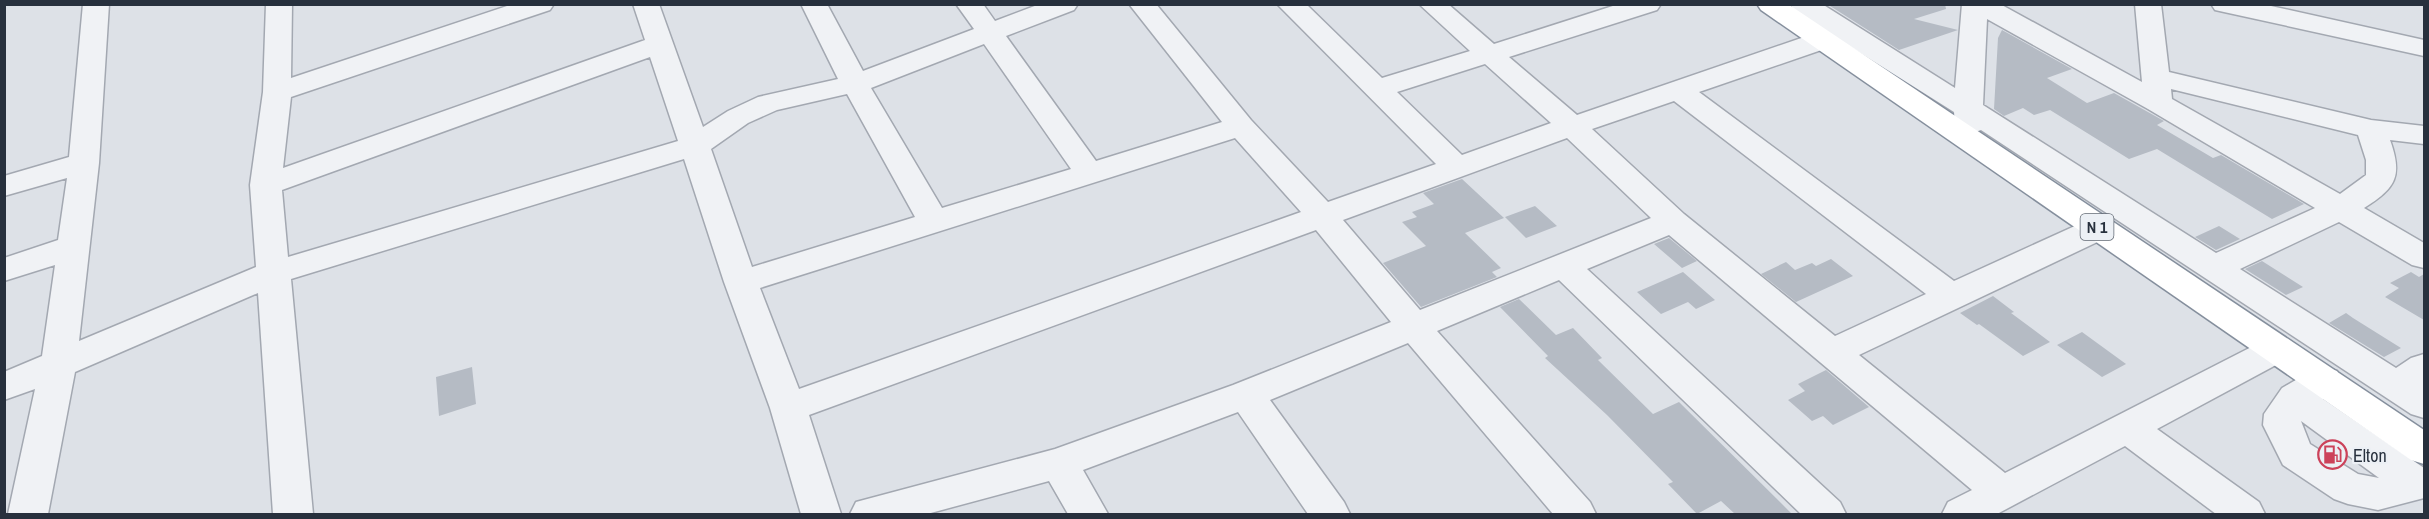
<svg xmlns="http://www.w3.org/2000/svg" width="2429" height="519" font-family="'Archivo Narrow',sans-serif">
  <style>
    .building { fill: #b5bbc4 }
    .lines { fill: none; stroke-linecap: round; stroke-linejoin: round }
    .minor-casing { stroke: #a3a8b1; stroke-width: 3 }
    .highway-casing { stroke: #858f9d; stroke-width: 3 }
    .minor { fill: #f0f2f5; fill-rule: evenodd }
    .highway { fill: #fff; fill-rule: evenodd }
    .labels { text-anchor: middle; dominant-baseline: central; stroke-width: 4.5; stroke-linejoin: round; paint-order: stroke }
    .shield { fill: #ecf0f5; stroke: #626a74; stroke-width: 1.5 }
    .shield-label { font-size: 16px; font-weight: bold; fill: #27303d }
    .poi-label { font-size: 18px; fill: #27303d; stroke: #ecf0f5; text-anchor: start }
  </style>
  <rect width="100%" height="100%" fill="#dde1e7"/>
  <!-- building -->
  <path class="building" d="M1827,4h118l1,5 -32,10 44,11 -59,20z
    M2002,30l70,39 -25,9 40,25 27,-10 50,28 -7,4 56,33 8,-3 83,49 -32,15 -115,-70 -28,10 -79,-49 -16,5 -11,-7 -19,8 -10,-7 4,-71z
    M1462,179l42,39 -39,15 36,35 -9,4 5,5 -76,30 -38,-44 43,-17 -24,-24 15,-5 -5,-5 22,-8 -11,-11z
    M1535,206l22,20 -31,12 -21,-21z
    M2219,226l21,13 -24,11 -21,-13z
    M1669,238l28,23 -15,7 -28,-24z
    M1831,259l22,17 -57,26 -35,-28 25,-12 9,8 17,-7 4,3z
    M2262,261l41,26 -17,8 -41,-26z
    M1683,272l32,28 -19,9 -8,-7 -27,12 -24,-22z
    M2411,272l8,5 5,-3v46l-39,-23 14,-9 -9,-5z
    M1993,296l21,16 -3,1 39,29 -27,14 -44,-32 -2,1 -17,-12z
    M1519,299l37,36 17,-7 29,30 -4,2 55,54 26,-12 113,112h-57l-14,-13 -24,13 -29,-30 5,-2 -66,-67 -62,-57 3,-2 -48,-49z
    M2346,313l7,5 48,30 -17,9 -55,-34z
    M2082,332l44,32 -24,13 -45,-32z
    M472,367l4,37 -37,12 -3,-39z
    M1826,370l43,37 -36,18 -10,-9 -11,5 -24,-21 17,-9 -7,-7z"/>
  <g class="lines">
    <defs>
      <path id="minor" d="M83,4h26l-10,159 -20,178 177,-74 -6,-82 13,-93 3,-88h26l-1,74 222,-74h41l-4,6 -259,87 -8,71 362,-128 -12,-36h26l44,123 25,-16 30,-14 80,-18 -37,-75h26l36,67 111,-42 -18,-25h27l12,17 45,-17h38l-4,6 -68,26 90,125 126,-39 -93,-118h27l95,116 77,82 108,-38 -159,-160h29l76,74 88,-27 -51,-47h29l46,40 125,-40h42l-4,6 -148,47 68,58 236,-81 10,-2 6,1 -35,-23 -4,-6h32l133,84 7,-84h38l142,78 -7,-78h26l8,68 202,48 53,6v18l-34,-4c13,36 6,48 -26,68l60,35v25l-12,-3 -73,-43 -99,47 156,99 15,-10 13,-4v64l-13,-4 -430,-284 -11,4 -10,-3 -5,-6 -1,-13 -119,-75 2,3 -4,6 -134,46 255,189 134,-61 11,-3 11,3 5,8 -5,8 -251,119 146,118 260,-133 12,-4 12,4 6,9 -6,9 -132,71 102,73 6,12h-49l-91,-68 -128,68h-55l6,-12 24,-12 -303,-255 -82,34 253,233 6,12h-45l-242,-234 -122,51 153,171 6,12h-43l-145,-171 -138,57 74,102 6,12h-42l-70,-102 -155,58 25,44h-40l-19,-33 -122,33h-77l6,-12 199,-53 178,-64 158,-63 -75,-92 -507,185 32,99h-40l-31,-106 -46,-126 -40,-123 -393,120 22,235h-40l-15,-221 -183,79 -27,142h-40l27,-125 -31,11v-28l38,-16 13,-91 -51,16v-23l54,-18 9,-62 -63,18v-20l65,-19zM1987,19l161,90 167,99 -99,45 -233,-148zM984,44l87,125 -129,39 -71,-120zM650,57l28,84 -390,116 -6,-67zM1485,64l66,59 -89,32 -65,-63zM2171,89l187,46 8,25v15l-26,19 -168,-95zM847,94l68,123 -163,50 -41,-118 37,-26 29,-13zM1674,101l252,193 -91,42 -151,-122 -92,-85zM1235,138l66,74 -502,177 -39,-101zM1567,138l84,80 -231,92 -77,-90z
        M2211,4h51l162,36v16l-200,-44 -9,-2z
        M2324,367l13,4 5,10 -5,10 -14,8 101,69v30l-46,12 -30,-6 -14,-5 -51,-34 -20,-40 1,-11 18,-26 29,-17zM2301,421l78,57 -21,-4 -48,-30z"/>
      <path id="highway" d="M1757,4h31l636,426v34l-13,-4 -650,-450z"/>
    </defs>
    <!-- minor casing -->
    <use href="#minor" class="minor-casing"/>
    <!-- highway casing -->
    <use href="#highway" class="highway-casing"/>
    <!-- minor -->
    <use href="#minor" class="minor"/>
    <!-- highway -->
    <use href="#highway" class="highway"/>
  </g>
  <!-- icons -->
  <defs>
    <symbol id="fuel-ring" viewBox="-11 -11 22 22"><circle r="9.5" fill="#ecf0f5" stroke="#cc425a" stroke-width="1.5"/><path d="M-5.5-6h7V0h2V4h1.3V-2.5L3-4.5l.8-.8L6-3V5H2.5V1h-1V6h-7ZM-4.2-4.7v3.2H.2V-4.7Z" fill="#cc425a"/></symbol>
  </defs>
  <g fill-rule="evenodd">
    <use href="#fuel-ring" x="2316" y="438" width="33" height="33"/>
  </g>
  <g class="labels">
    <!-- shield labels -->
    <rect class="shield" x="2080.5" y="214" width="33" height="26" rx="4.5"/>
    <g class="shield-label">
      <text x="2097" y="227">N 1</text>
    </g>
    <!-- poi labels -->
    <g class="poi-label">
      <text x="2353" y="455">Elton</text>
    </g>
  </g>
  <!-- border -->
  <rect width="2429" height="519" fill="none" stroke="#27303d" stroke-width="12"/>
</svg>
